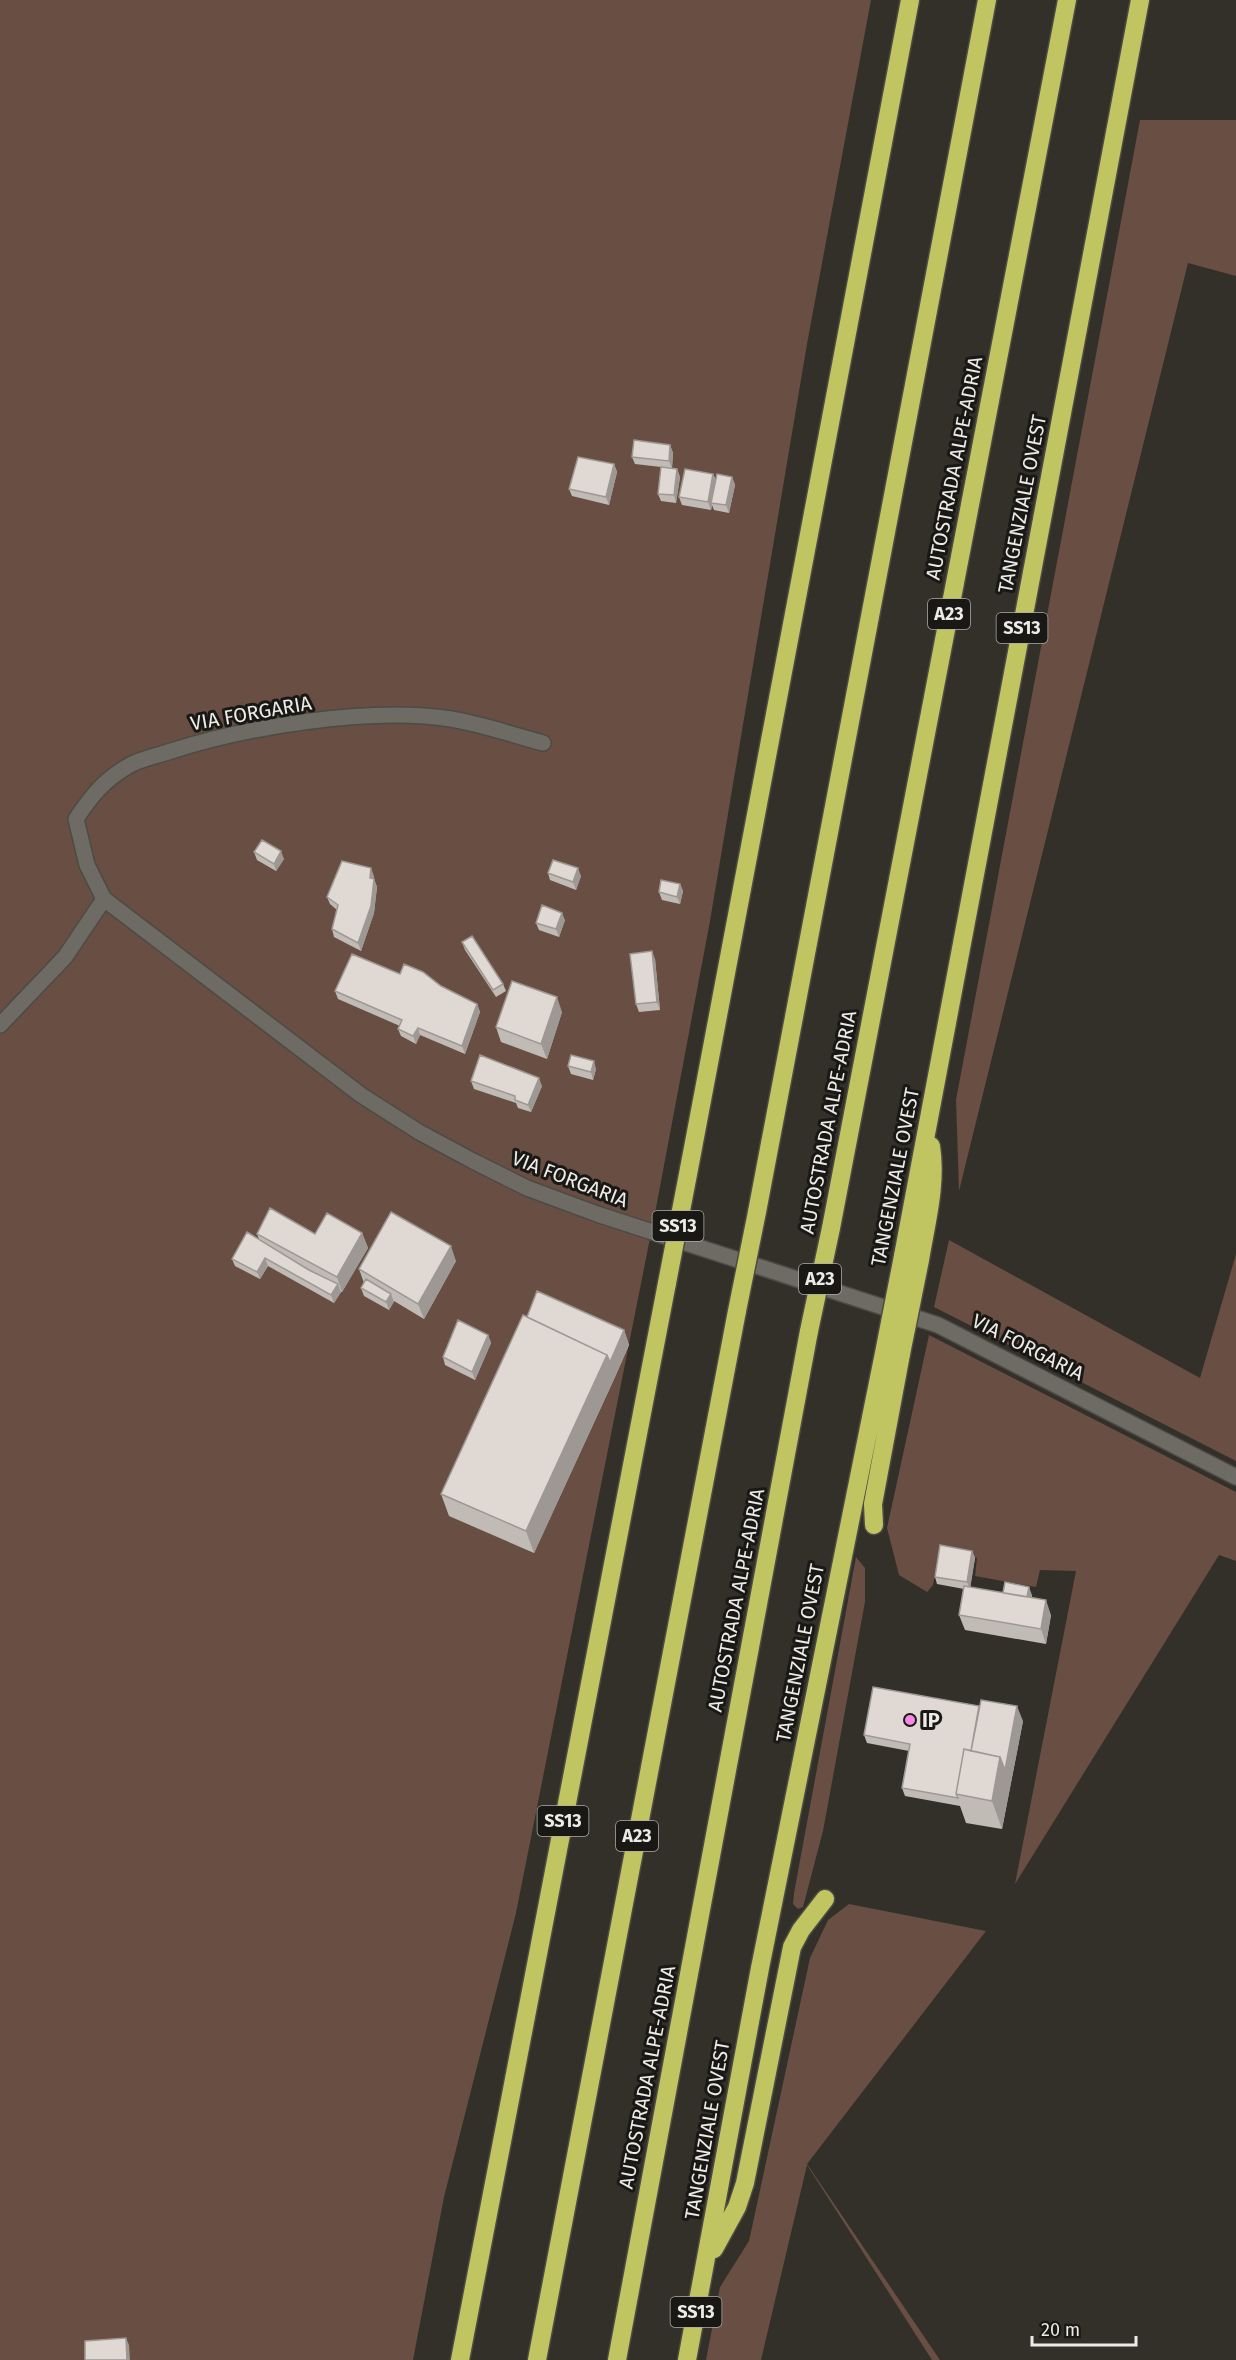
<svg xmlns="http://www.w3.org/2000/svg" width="1236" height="2360" font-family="'Fira Sans',sans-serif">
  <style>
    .green { fill: #684e43 }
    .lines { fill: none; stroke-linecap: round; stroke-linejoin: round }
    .street-casing { stroke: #4d4b45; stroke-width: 18 }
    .highway-casing { stroke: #4d4b45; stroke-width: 21 }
    .street { stroke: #6e6b64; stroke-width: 15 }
    .highway { stroke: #c0c561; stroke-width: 18 }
    .highway-bridge-casing { stroke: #4d4b45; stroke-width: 21; stroke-linecap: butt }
    .highway-bridge { stroke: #c0c561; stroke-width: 18 }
    .wall { fill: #c1bbb5 }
    .shaded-wall { fill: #9d9894 }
    .building { fill: #e0d9d3; stroke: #9d9894; stroke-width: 1.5 }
    .poi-dot { fill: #fa87e7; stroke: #191815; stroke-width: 2 }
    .labels { text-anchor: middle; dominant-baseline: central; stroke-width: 6; stroke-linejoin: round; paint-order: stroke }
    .shield { fill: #191815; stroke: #adaca8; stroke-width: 1.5 }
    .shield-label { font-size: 18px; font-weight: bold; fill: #edebe7 }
    .street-label { font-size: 20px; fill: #edebe7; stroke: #191815 }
    .poi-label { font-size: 20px; font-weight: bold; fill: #edebe7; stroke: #191815; text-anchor: start }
  </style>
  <rect width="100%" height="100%" fill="#323029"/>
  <!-- green -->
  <path class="green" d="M0,0h871l-64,344 -97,577 -54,287 -140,705 -72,284 -31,163h-413z
    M1140,120h96v156l-48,-13 -229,928 -3,-91z
    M949,1240l251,138 36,-124v207l-302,-154z
    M929,1335l307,157v69l-17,-6 -204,329 61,-313 -36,-1 -4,17 -61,-11 2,-18 -37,-8 -7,35 -6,7 -28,-17 -12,-47z
    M856,1557l9,11v34l-42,229 -20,76 -5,2 -5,-5 1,-11z
    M849,1904l137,27 -179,233 133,196h-8l-125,-195 -46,195h-55l14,-73 29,-46 61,-283 18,-38z"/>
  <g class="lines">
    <defs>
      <path id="street" d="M543,743c-30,-8 -61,-19 -92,-24 -80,-13 -206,8 -283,33 -12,4 -27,7 -38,13 -25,14 -39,31 -54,54l11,46 17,34 257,196 58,37 54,29 54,27 70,26 341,111 298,152
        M0,1025l65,-68 39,-58"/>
      <path id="highway" d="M689,1169l221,-1169
        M757,1212l230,-1212
        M831,1228l236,-1228
        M903,1256l237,-1256
        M920,1260c6,-37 17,-76 11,-114
        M874,1525l-1,-21 28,-150
        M714,2249l23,-42 8,-24 47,-236 9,-17 24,-31
        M460,2360l207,-1077
        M537,2360l200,-1049
        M617,2360l192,-1029
        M687,2360l73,-392 125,-620"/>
    </defs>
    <!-- street casing -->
    <use href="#street" class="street-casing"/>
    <!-- highway casing -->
    <use href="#highway" class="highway-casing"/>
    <!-- street -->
    <use href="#street" class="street"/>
    <!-- highway -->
    <use href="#highway" class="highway"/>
    <defs>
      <path id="highway-bridge" d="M667,1283l22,-114
        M737,1311l20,-99
        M809,1331l22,-103
        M885,1348l18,-92
        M901,1354l19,-94"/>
    </defs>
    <!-- highway-bridge casing -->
    <use href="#highway-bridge" class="highway-bridge-casing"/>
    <!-- highway-bridge -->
    <use href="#highway-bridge" class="highway-bridge"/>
  </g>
  <!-- wall -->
  <path class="wall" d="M670,445l3,8 -1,15 5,1 3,8 -4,26 -15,-2 -3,-7 3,-27 -26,-3 -3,-7z
    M614,464l3,8 -8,33 -37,-9 -3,-7z
    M713,474l3,6 16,-3 3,8 -6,28 -15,-3 -2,-5 -1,5 -29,-5 -3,-8z
    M254,852l30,7 -8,12 -19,-11z
    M548,873l33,3 -5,14 -26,-10z
    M374,876v3l3,8 -3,26 -13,38 -27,-14 -2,-8 5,-19 -7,-6 -3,-7z
    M680,884l3,7 -3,13 -18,-4 -3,-8z
    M565,920l-6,17 -20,-7 -3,-7z
    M462,942l41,42 3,7 -10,6 -31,-47z
    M655,959l5,51 -21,2 -3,-8z
    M400,974l41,12 36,18 3,8 -15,42 -45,-19 -4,9 -15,-8 -3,-7 2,-3 -62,-27 -3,-8z
    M562,1012l-15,47 -46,-17 -5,-15z
    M568,1066l28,3 -3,11 -22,-6z
    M471,1081l71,5 -11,26 -13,-4 -2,-5 -42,-14z
    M362,1233l6,15 -26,44h-1l-7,11 -66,-37 -8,13 -25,-13 -3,-7 27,-20 -2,-5z
    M456,1261l-32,58 -30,-18 -5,9 -25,-14 -3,-8 3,-5 -5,-14z
    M527,1317l97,13 5,15 -14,32 -81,176 -85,-37 -8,-22z
    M488,1335l3,8 -16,37 -30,-15 -2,-8z
    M972,1551l3,7 -5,29 33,6 29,2v3l19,17 -5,29 -81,-14 -6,-15 5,-26 -27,-5 -2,-7z
    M1023,1721l-21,108 -36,-6 -6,-17 -55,-10 -3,-8 7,-37 -42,-8 -3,-8z"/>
  <!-- shaded-wall -->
  <path class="shaded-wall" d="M670,445l3,8 -1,15 -3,-7z
    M614,464l3,8 -8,33 -3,-8z
    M677,469l3,8 -4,26 -2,-8z
    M713,474l3,8 -5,21 1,2 -1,5 -3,-8z
    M732,477l3,8 -6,28 -3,-8z
    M281,851l3,8 -8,12 -2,-7z
    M371,868l3,8 -1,10 -3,-8z
    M578,868l3,8 -5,14 -3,-8z
    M374,879l3,8 -3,26 -13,38 -3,-8z
    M680,884l3,7 -3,13 -3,-7z
    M562,913l3,7 -6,17 -3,-8z
    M652,951l3,8 5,51 -3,-8z
    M557,997l5,15 -15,47 -6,-15z
    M477,1004l3,8 -15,42 -3,-8z
    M418,1028l2,7 -4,9 -3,-8z
    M594,1061l2,8 -3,11 -2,-8z
    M539,1078l3,8 -11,26 -3,-7z
    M362,1233l6,15 -26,44 -5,-15z
    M451,1246l5,15 -32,58 -6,-15z
    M265,1258l3,8 -8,13 -3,-7z
    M338,1284l3,8 -7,11 -3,-8z
    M391,1294l3,8 -5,8 -3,-8z
    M624,1330l5,15 -14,32 -81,176 -8,-22 81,-176z
    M488,1335l3,8 -16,37 -3,-8z
    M972,1551l3,7 -5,32 -3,-8z
    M1029,1587l3,8 -2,11 -3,-8z
    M1046,1600l5,15 -5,29 -5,-15z
    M1017,1706l6,15 -21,108 -10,-28 8,-44z
    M126,2338l3,7 1,15h-3z"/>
  <!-- building -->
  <path class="building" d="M634,440l36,5 -1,16 -37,-4z
    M578,457l36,7 -8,33 -37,-8z
    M661,467l16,2 -3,26 -16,-1z
    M685,469l28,5 -5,28 -29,-5z
    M717,474l15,3 -6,28 -15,-2z
    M262,840l19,11 -7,13 -20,-12z
    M553,860l25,8 -5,14 -25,-9z
    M342,861l29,7 -1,10 4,1 -3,27 -13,37 -26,-14 6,-24 -11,-8z
    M661,880l19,4 -3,13 -18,-5z
    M542,905l20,8 -6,16 -20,-6z
    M472,936l31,48 -10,6 -31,-48z
    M652,951l5,51 -21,2 -6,-50z
    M352,954l48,20 4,-10 19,8 18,14 36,18 -15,42 -44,-18 -5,8 -15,-7 4,-9 -67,-29z
    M512,981l45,16 -16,47 -45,-17z
    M480,1055l59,23 -11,27 -13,-5v-4l-44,-15z
    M571,1055l23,6 -3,11 -23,-6z
    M270,1208l45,26 12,-21 35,20 -25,44 -80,-43z
    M391,1212l60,34 -33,58 -59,-35z
    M247,1232l62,38 29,14 -7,11 -66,-37 -8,14 -25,-13z
    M366,1279l25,15 -5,8 -25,-14z
    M537,1291l87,39 -14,32 -3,-7 -80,-38z
    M523,1315l84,40 -81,176 -85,-37z
    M458,1320l30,15 -16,37 -29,-15z
    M940,1545l32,6 -5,31 -32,-5z
    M1005,1582l24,5 -2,10 -24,-4z
    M964,1586l82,14 -5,29 -82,-14z
    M873,1687l106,19 -8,45 -7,-2 -8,45 2,4 -56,-10 8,-44 -46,-9z
    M981,1700l36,6 -12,64 -5,-13 -29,-6z
    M964,1749l36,8 -8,44 -36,-7z
    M126,2338l1,22h-42v-19z"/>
  <!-- markers -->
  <circle class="poi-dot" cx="910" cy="1720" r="6"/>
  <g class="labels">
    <!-- shield labels -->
    <g class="shield">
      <rect x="928" y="599" width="42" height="30" rx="4.5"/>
      <rect x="996.5" y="613" width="51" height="30" rx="4.5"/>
      <rect x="652.5" y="1211" width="51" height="30" rx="4.5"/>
      <rect x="799" y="1264" width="42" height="30" rx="4.5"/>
      <rect x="537.5" y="1806" width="51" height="30" rx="4.5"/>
      <rect x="616" y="1821" width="42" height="30" rx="4.5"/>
      <rect x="670.5" y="2297" width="51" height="30" rx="4.5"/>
    </g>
    <g class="shield-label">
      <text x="949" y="614">A23</text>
      <text x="1022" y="628">SS13</text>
      <text x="678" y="1226">SS13</text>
      <text x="820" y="1279">A23</text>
      <text x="563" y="1821">SS13</text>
      <text x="637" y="1836">A23</text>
      <text x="696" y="2312">SS13</text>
    </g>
    <!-- street labels -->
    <g class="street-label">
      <text transform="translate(954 468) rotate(-79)">AUTOSTRADA ALPE-ADRIA</text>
      <text transform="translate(1022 504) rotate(-79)">TANGENZIALE OVEST</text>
      <text transform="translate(251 713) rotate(-10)">VIA FORGARIA</text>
      <text transform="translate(828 1122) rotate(-79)">AUTOSTRADA ALPE-ADRIA</text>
      <text transform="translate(895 1177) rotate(-79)">TANGENZIALE OVEST</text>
      <text transform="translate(570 1179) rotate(21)">VIA FORGARIA</text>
      <text transform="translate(1028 1347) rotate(27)">VIA FORGARIA</text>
      <text transform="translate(736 1600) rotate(-79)">AUTOSTRADA ALPE-ADRIA</text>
      <text transform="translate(800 1653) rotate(-79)">TANGENZIALE OVEST</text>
      <text transform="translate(647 2077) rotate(-79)">AUTOSTRADA ALPE-ADRIA</text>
      <text transform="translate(707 2130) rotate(-80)">TANGENZIALE OVEST</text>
    </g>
    <!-- poi labels -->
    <g class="poi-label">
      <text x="922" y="1720">IP</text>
    </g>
  </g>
  <!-- scale -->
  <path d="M1032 2336v9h104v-9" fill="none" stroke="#edebe7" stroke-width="3"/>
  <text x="1041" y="2336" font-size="18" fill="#edebe7" stroke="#191815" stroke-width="4.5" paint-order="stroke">20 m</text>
</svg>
